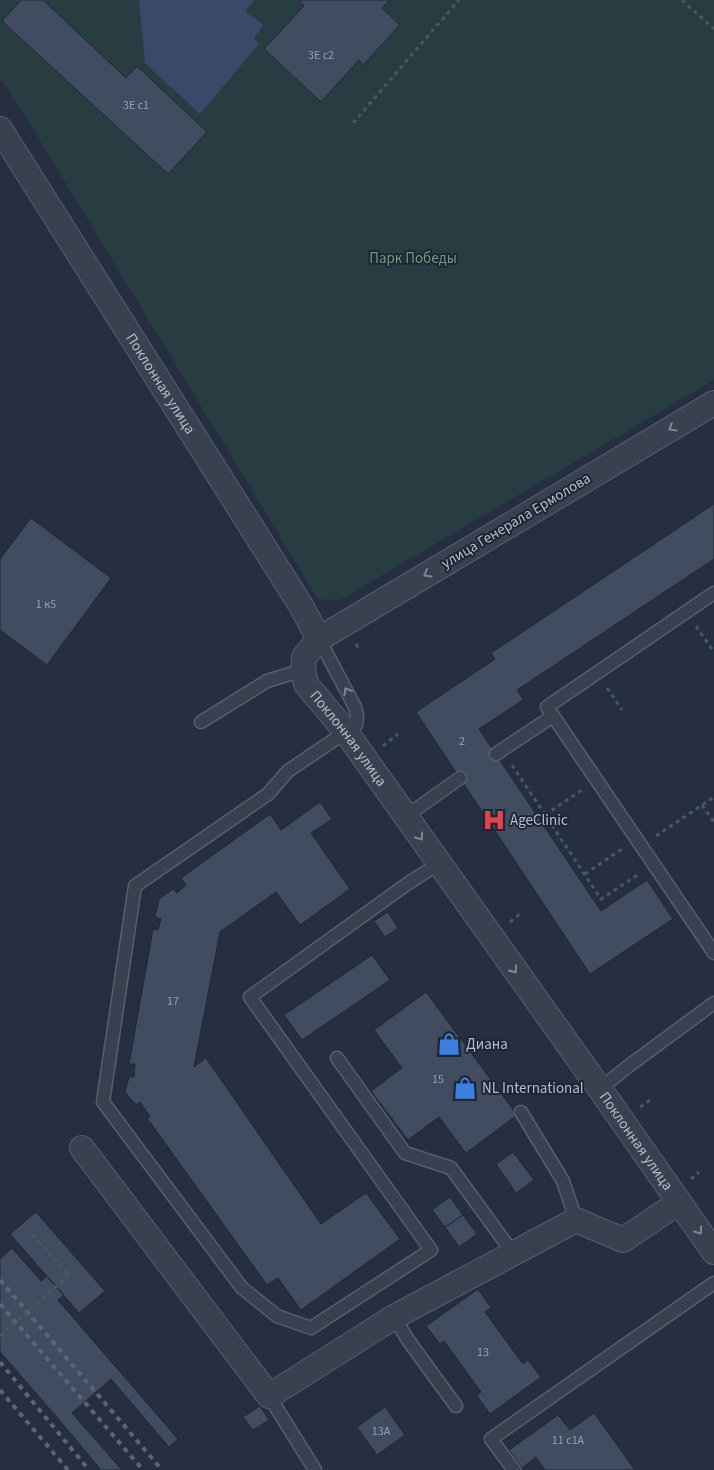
<svg xmlns="http://www.w3.org/2000/svg" width="714" height="1470" font-family="'Source Sans 3',sans-serif">
  <style>
    .green { fill: #273d42 }
    .water { fill: #384969 }
    .building { fill: #414c61; stroke: #202838 }
    .lines { fill: none; stroke-linecap: round; stroke-linejoin: round }
    .lane-casing { stroke: #575f6e; stroke-width: 15 }
    .street-casing { stroke: #575f6e; stroke-width: 26 }
    .path { stroke: #455a5f; stroke-width: 3; stroke-dasharray: 4 4; stroke-linecap: butt }
    .lane { stroke: #394151; stroke-width: 12 }
    .street { stroke: #394151; stroke-width: 24 }
    .rail { stroke: #5b6578; stroke-width: 4; stroke-dasharray: 5 5; stroke-linecap: butt }
    .path-bridge { stroke: #455a5f; stroke-width: 3; stroke-dasharray: 4 4; stroke-linecap: butt }
    .oneway { stroke: #7e8594 }
    .labels { text-anchor: middle; dominant-baseline: central; stroke-width: 4; stroke-linejoin: round; paint-order: stroke }
    .number-label { font-size: 12px; fill: #99a0b0 }
    .park-label { font-size: 15px; fill: #6c9d7a; stroke: #1e2636 }
    .street-label { font-size: 15px; fill: #b6bccb; stroke: #1e2636 }
    .poi-label { font-size: 15px; fill: #b6bccb; stroke: #1e2636; text-anchor: start }
  </style>
  <rect width="100%" height="100%" fill="#252f41"/>
  <!-- green -->
  <path class="green" d="M0,0h714v380l-374,220 -22,-1 -310,-511 -8,-8z"/>
  <!-- water -->
  <path class="water" d="M139,0h116l-10,11 18,14 -9,13 5,6 -59,70 -55,-51z"/>
  <!-- building -->
  <path class="building" d="M21,0h22l83,78 11,-12 70,66 -39,42 -166,-153z
    M299,0h91l-8,8 18,17 -37,40 -4,-5 -38,42 -57,-53 40,-43z
    M714,504v55l-197,131 6,10 -44,29 122,182 46,-31 26,39 -83,55 -174,-262 79,-53 -4,-6z
    M31,518l80,60 -64,87 -47,-35v-71z
    M320,802l12,17 -21,14 39,56 -50,36 -24,-33 -56,40 -26,135 12,-9 115,166 45,-31 34,46 -99,71 -23,-32 -11,7 -120,-167 3,-2 -10,-14 -4,3 -11,-13 4,-15h5l1,-13h-6l24,-135 5,1 3,-11 -6,-2 4,-18 14,-10 4,4 9,-8 -5,-7 89,-64 11,16z
    M388,912l10,16 -13,9 -11,-16z
    M372,955l18,25 -88,60 -18,-25z
    M426,992l91,123 -51,38 -27,-36 -31,23 -37,-49 31,-23 -28,-38z
    M513,1152l21,28 -18,13 -20,-29z
    M450,1197l13,18 -18,12 -13,-17z
    M36,1212l69,79 -26,22 -69,-79z
    M463,1215l14,19 -18,13 -14,-20z
    M12,1248l29,33 6,-5 9,10 8,9 -6,5 120,139 -9,8 -58,-68 -39,34 50,57h-21l-46,-55 -55,-63v-93z
    M478,1289l13,19 -6,4 38,52 5,-4 13,17 -51,37 -13,-18 4,-4 -37,-51 -4,3 -14,-18z
    M260,1406l9,14 -16,10 -10,-13z
    M385,1407l20,28 -28,20 -20,-28z
    M594,1413l41,57h-90l-9,-13 -14,11 -13,-18 49,-35 12,15z"/>
  <g class="lines">
    <defs>
      <path id="lane" d="M714,593l-167,114 167,246
        M319,639l36,68 2,9 -1,9 -68,46 -20,23 -133,92 -32,216 139,186 35,28 34,12 120,-78 -181,-253 157,-113 31,-20
        M201,722l66,-41 36,-11
        M496,754l57,-38
        M405,817l55,-39
        M337,1058l68,95 46,15 62,85
        M600,1089l26,-21 88,-65
        M521,1112l42,69 13,39
        M394,1317l14,23 48,66
        M269,1396l46,74
        M514,1470l-23,-31 223,-156"/>
      <g id="street">
        <path id="s1" d="M0,129l300,475 19,35"/>
        <path id="s2" d="M714,403l-395,236 -15,18 -1,13 3,14 40,48 254,357 114,163"/>
        <path d="M82,1148l187,248 125,-79 182,-97 47,20 55,-37"/>
      </g>
    </defs>
    <!-- lane casing -->
    <use href="#lane" class="lane-casing"/>
    <!-- street casing -->
    <use href="#street" class="street-casing"/>
    <!-- path -->
    <path class="path" d="M682,0l32,29
      M353,123l106,-123
      M696,626l18,26
      M356,644l4,7
      M607,688l15,22
      M383,746l15,-12
      M512,765l89,134 38,-25
      M702,805l12,17
      M545,815l37,-25
      M656,836l58,-39
      M585,874l37,-25
      M510,922l11,-9
      M640,1107l10,-7
      M691,1179l8,-7
      M33,1235l36,40"/>
    <!-- lane -->
    <use href="#lane" class="lane"/>
    <!-- street -->
    <use href="#street" class="street"/>
    <!-- rail -->
    <path class="rail" d="M0,1280l162,190
      M0,1304l143,166
      M0,1362l89,108
      M0,1390l68,80"/>
    <!-- path-bridge -->
    <path class="path-bridge" d="M0,1336l69,-61"/>
  </g>
  <!-- one-way arrows -->
  <defs><path id="oneway-chevron" d="M-2-3.5L2.5 0L-2 3.5" fill="none" stroke-width="1.6" stroke-linecap="round" stroke-linejoin="round" transform="scale(1.25)"/></defs>
  <g class="oneway">
    <use href="#oneway-chevron" transform="translate(672 428) rotate(149)"/>
    <use href="#oneway-chevron" transform="translate(427 574) rotate(149)"/>
    <use href="#oneway-chevron" transform="translate(347 691) rotate(-118)"/>
    <use href="#oneway-chevron" transform="translate(420 837) rotate(55)"/>
    <use href="#oneway-chevron" transform="translate(514 970) rotate(54)"/>
    <use href="#oneway-chevron" transform="translate(699 1231) rotate(54)"/>
  </g>
  <!-- icons -->
  <defs>
    <symbol id="hospital-bare" viewBox="-9 -9 18 18"><path d="M-5-5h3v3.5h4V-5h3V5h-3V1.5h-4V5h-3Z" fill="#e0444e" stroke="#1e2636" stroke-width="2.5" paint-order="stroke"/></symbol>
    <symbol id="shop-bare" viewBox="-9 -9 18 18"><path d="M-5-2.5h2.3a2.7 3.5 0 0 1 5.4 0H5L5.5 6h-11ZM-1.5-2.5h3a1.5 2.3 0 0 0-3 0Z" fill="#3f7fe0" stroke="#1e2636" stroke-width="2.5" paint-order="stroke"/></symbol>
  </defs>
  <g fill-rule="evenodd">
    <use href="#hospital-bare" x="478" y="804" width="32" height="32"/>
    <use href="#shop-bare" x="433" y="1028" width="32" height="32"/>
    <use href="#shop-bare" x="449" y="1072" width="32" height="32"/>
  </g>
  <g class="labels">
    <!-- number labels -->
    <g class="number-label">
      <text x="321" y="55">3Е с2</text>
      <text x="136" y="105">3Е с1</text>
      <text x="46" y="604">1 к5</text>
      <text x="462" y="741">2</text>
      <text x="173" y="1001">17</text>
      <text x="438" y="1079">15</text>
      <text x="483" y="1352">13</text>
      <text x="381" y="1431">13А</text>
      <text x="568" y="1440">11 с1А</text>
    </g>
    <!-- park labels -->
    <g class="park-label">
      <text x="413" y="258">Парк Победы</text>
    </g>
    <!-- street labels -->
    <g class="street-label">
      <text stroke="none"><textPath href="#s1" startOffset="301">Поклонная улица</textPath></text>
      <text transform="translate(516 521) rotate(-31)">улица Генерала Ермолова</text>
      <text stroke="none"><textPath href="#s2" startOffset="580">Поклонная улица</textPath></text>
      <text stroke="none"><textPath href="#s2" startOffset="1075">Поклонная улица</textPath></text>
    </g>
    <!-- poi labels -->
    <g class="poi-label">
      <text x="510" y="820">AgeClinic</text>
      <text x="466" y="1044">Диана</text>
      <text x="482" y="1088">NL International</text>
    </g>
  </g>
</svg>
